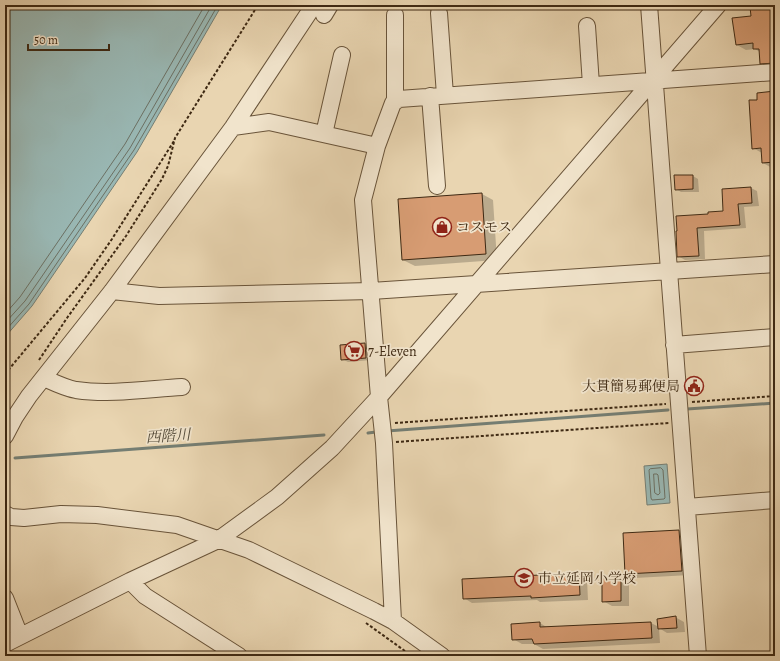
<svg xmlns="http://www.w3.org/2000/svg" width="780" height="661" font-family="Alegreya,'Noto Serif JP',serif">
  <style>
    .water { fill: #99b7b3; stroke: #757e73 }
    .shadow { fill: #0003 }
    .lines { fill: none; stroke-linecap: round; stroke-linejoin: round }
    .shore { stroke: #6c7063; stroke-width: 1 }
    .stream { stroke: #757e73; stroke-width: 3 }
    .building { fill: #d79c73; stroke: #3e2913 }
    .minor-casing { stroke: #69543a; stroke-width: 18 }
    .path { stroke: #3e2913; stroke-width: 2; stroke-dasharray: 3 2; stroke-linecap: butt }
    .minor { stroke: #f1e4cc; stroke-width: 16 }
    .labels { text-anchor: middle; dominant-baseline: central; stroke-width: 3.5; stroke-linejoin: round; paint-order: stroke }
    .poi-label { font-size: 14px; fill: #3e2913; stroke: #f1e4cc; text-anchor: start }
    .water-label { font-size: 15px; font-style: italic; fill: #554c3b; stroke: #f1e4cc }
  </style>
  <rect width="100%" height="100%" fill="#e9d5b1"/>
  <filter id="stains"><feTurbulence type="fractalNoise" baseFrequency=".005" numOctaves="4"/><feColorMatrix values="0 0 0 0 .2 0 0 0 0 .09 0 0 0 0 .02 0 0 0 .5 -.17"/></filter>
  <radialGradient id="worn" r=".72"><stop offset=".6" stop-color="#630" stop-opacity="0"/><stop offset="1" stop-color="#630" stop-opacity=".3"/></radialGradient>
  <!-- water -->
  <path class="water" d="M5,5h217l-85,147 -105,154 -27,31z
    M667,464l3,39 -23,2 -3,-39z"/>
  <!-- shadow -->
  <path class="shadow" d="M775,6v62h-5l-9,-5 -1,-11 -5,-3 -9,1 -9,-5 15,-29z
    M775,92v77h-1l-11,-6 -1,-10 -9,-5 5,-47z
    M693,176l5,3 1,13h-18l-5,-3z
    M751,188l6,3 2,15 -15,1 2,21 -42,3 1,28 -20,1 -7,-4 -1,-24 32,-17 15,-3z
    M482,194l11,6 4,60 -82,6 -12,-6z
    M365,344l5,3 1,13 -23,2 -6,-3z
    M679,531l8,5 3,39 -55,3 -9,-5z
    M579,574l8,5 1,21 -48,2 -3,-2 -65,3 -8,-5z
    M621,579l8,5v22h-17l-9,-5z
    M675,617l9,5 1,10 -18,1 -8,-5 1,15 -117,6 -9,-5h-12l-9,-5 27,-16 8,5 103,-5 8,4z"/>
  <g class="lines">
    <!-- shore -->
    <path class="shore" d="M5,314l15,-17 105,-153 80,-139
      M5,323l20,-22 105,-153 82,-143
      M5,331l24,-27 105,-154 84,-145
      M661,468l2,2 2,28 -1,1 -12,1 -1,-2 -2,-28 1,-1z
      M654,474h3l1,1 2,18 -2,2 -3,-2z"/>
    <!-- stream -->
    <path class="stream" d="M687,409l88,-6
      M387,431l281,-21
      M368,433l8,-1
      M15,458l309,-23"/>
  </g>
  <!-- building -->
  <path class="building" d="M775,5v58l-15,1 -1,-15h-6v-6l-17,2 -4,-27 19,-2 -1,-9z
    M775,91v71l-13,1 -1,-15 -9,1 -3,-49h8v-7z
    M674,175h19v14l-18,1z
    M751,187l1,16 -14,1 2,21 -43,3 2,28 -22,1 -1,-26h1l-1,-15 32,-2v-2l15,-1 -1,-22z
    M482,193l4,61 -84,6 -4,-61z
    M365,343l1,15 -25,2 -1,-15z
    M679,530l3,41 -57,3 -2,-41z
    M579,573l1,22 -49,3v-2l-68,3 -1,-20z
    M602,578h19v23l-19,1z
    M676,616l1,12 -19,1 -1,-10z
    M540,622v5l111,-5 1,16 -118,6 -2,-5 -20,1 -1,-16z"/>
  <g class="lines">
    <defs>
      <path id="minor" d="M649,5l49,651
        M439,13l6,82
        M324,15l6,-10
        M395,15v86
        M587,26l4,59
        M430,96l7,90
        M233,127l36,-5 108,24
        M324,134l18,-79
        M112,291l47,5 212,-5 404,-27
        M674,345l101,-8
        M44,378c11,5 21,10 32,12 35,5 72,-1 106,-3
        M5,436l10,-19 14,-21 83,-105 121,-164 81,-122
        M687,507l88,-7
        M5,514l6,3 13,1 37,-4 36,1 80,10 72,25 125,61 19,10 49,35
        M130,581l15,15 94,60
        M5,598l15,38
        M393,621l-9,-178 -5,-46 -16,-197 14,-54 16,-43 6,-4 376,-27
        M5,644l125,-63 88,-41 59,-43 55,-49 47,-51 339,-392"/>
    </defs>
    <!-- minor casing -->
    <use href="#minor" class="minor-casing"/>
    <!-- path -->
    <path class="path" d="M39,360l28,-42 59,-82 36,-57 6,-13 7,-28 83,-133
      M5,374l80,-96 27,-39 62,-98
      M692,402l83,-6
      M395,423l271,-19
      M396,442l273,-19
      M366,623l46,33"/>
    <!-- minor -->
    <use href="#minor" class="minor"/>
  </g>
  <!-- icons -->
  <defs>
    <symbol id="shop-ring" viewBox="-11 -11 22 22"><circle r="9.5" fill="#f1e4cc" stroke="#8f2418" stroke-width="1.5"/><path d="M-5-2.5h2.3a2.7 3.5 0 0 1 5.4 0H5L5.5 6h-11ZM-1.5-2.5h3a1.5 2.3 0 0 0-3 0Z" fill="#8f2418"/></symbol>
    <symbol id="supermarket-ring" viewBox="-11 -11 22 22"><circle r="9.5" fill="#f1e4cc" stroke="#8f2418" stroke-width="1.5"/><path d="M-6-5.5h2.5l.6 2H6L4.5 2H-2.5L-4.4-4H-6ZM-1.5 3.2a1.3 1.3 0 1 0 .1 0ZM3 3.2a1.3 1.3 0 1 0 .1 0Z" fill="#8f2418"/></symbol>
    <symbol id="civic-ring" viewBox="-11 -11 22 22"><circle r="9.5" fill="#f1e4cc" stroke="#8f2418" stroke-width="1.5"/><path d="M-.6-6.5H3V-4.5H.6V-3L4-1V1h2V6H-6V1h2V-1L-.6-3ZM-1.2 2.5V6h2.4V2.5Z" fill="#8f2418"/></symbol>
    <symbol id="school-ring" viewBox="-11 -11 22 22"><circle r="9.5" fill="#f1e4cc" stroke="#8f2418" stroke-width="1.5"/><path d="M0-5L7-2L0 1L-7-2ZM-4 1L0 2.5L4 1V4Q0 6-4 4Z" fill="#8f2418"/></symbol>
  </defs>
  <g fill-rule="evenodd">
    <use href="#shop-ring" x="431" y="216" width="22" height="22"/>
    <use href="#supermarket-ring" x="343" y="340" width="22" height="22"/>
    <use href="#civic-ring" x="683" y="375" width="22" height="22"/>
    <use href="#school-ring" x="513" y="567" width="22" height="22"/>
  </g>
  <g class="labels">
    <!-- poi labels -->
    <g class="poi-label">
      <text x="456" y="227">コスモス</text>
      <text x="368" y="351">7-Eleven</text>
      <text x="680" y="386" text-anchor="end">大貫簡易郵便局</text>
      <text x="538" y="578">市立延岡小学校</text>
    </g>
    <!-- water labels -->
    <g class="water-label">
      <text transform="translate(168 436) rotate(-4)">西階川</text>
    </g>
  </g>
  <!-- margin -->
  <rect width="780" height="661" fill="none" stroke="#e9d5b1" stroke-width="20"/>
  <rect x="6" y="6" width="768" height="649" fill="none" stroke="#3e2913" stroke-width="2"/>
  <rect x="10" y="10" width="760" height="641" fill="none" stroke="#3e2913"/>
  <!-- scale -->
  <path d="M28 44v6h81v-6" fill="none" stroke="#3e2913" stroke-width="2"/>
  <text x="34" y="44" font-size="12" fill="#3e2913" stroke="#f1e4cc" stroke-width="3" paint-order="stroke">50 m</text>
  <rect width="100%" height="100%" filter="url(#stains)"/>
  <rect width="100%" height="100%" fill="url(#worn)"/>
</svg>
